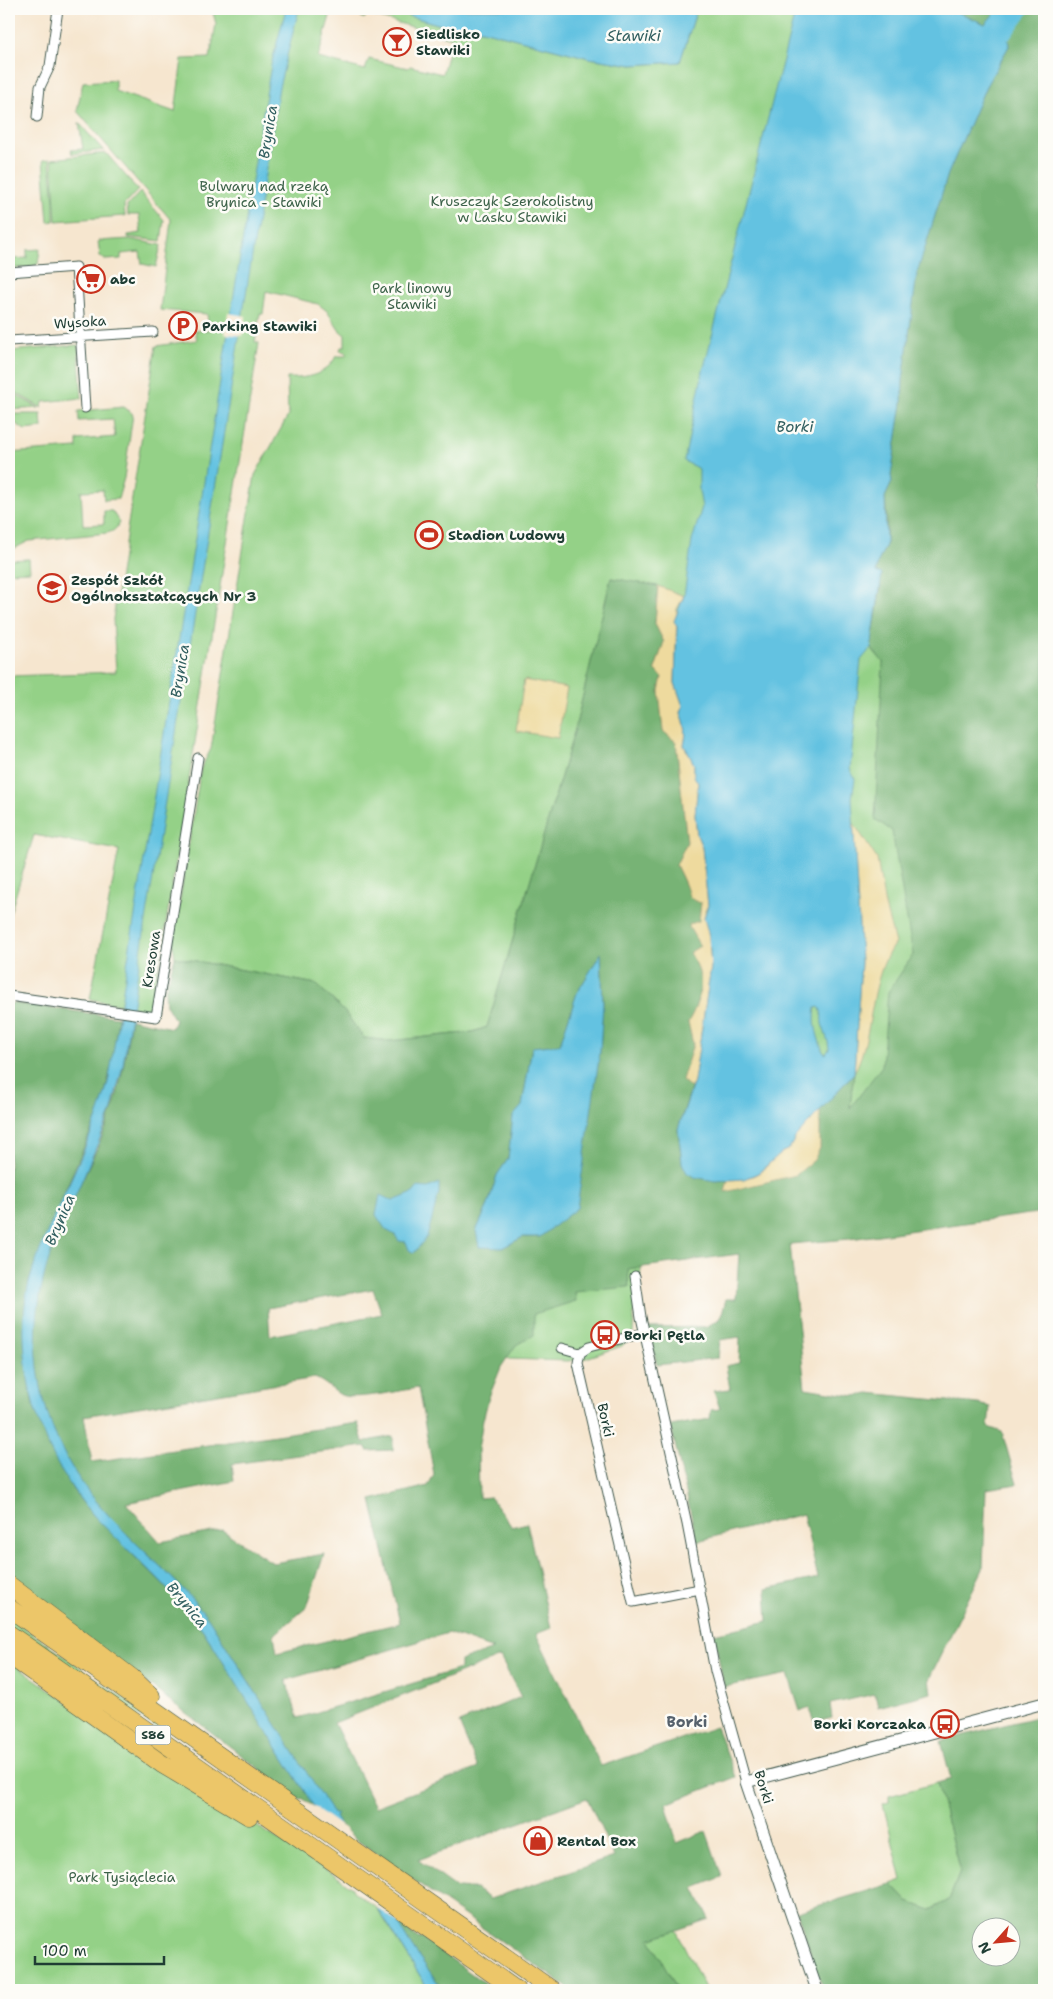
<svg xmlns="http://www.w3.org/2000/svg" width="1053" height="1999" font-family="'Shantell Sans',sans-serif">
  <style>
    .green { fill: #94d187; stroke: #5a875e }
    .forest { fill: #77b374; stroke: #4b7854; fill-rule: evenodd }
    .sand { fill: #eeda9e; stroke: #868c69 }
    .water { fill: #63c2e1; stroke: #41808a; fill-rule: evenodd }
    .pier { fill: #f6e6cf }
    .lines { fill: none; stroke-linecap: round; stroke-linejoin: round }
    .stream { stroke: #63c2e1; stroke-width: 2.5 }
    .minor-casing { stroke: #3f564b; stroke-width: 11 }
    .tertiary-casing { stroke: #3f564b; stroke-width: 13 }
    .motorway-casing { stroke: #3f564b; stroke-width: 19 }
    .minor { stroke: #fff; stroke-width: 9 }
    .tertiary { stroke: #fff; stroke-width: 11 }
    .motorway { stroke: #ecc669; stroke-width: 18 }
    .labels { text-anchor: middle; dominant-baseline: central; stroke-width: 5; stroke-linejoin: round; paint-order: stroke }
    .shield { fill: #fdfcf7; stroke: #62766e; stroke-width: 1 }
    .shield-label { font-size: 12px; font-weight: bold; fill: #1f3d34 }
    .poi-label { font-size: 14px; font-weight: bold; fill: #1f3d34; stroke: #fdfcf7; text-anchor: start }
    .park-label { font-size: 14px; fill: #3c6249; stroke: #fdfcf7 }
    .street-label { font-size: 14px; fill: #1f3d34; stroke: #fdfcf7 }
    .water-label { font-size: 15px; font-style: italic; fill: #305e5f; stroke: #fdfcf7 }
    .neighbourhood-label { font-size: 15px; font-weight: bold; fill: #56616c; stroke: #fdfcf7 }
  </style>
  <rect width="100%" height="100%" fill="#fdfcf7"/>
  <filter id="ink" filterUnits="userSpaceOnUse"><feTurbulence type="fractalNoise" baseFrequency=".02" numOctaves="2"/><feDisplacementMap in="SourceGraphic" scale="10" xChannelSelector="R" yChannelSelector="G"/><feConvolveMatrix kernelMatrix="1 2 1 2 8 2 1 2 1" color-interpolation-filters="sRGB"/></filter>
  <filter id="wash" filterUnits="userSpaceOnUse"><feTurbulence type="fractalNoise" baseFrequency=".0096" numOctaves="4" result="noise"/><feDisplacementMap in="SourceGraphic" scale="20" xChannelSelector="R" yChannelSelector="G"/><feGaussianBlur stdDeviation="1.12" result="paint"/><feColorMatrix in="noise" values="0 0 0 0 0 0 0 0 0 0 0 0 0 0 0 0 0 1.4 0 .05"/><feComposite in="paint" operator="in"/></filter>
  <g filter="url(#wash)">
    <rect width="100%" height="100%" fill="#f6e6cf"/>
    <!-- green -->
    <path class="green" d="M212,9h120l-14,49 47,12 4,-11 39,9 2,-2 32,8 10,-36 -86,-24 -1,4h-3l-4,-6 -11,-3h37l68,19 30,2 107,28 43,7 48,-3 17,-53h347v1171l-402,84 -8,43 -1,27 -11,12 -39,13 -15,2 -59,-2 -43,-13 157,-766 -12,-2 -36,151 -88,298 -14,5 -83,9 -26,-3 -20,-27 -28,-27 -141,-27 -2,-13 28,-176 10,-19 44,-274 33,-59 -1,-38c19,1 40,-3 49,-22h10v-4l-6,-1 1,-4h4v-12l-6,-5 -12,-19 -9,-7 -52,-13 -3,23h-3l-5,28 4,1 -97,605 -13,63 -59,-12 29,-149 -85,-15 -25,82v-241l107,-4 -3,-53 43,-273 41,-6 -2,-10h14l-2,-16 -47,-4 11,-90 -94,-109 6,-29 32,-2v11l60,21 7,-53 28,-1 6,-34z
      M79,123l24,27h1l-32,4 -1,-4 12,-1z
      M106,153l32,37 -14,15 1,11 -69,5 -4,-62z
      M50,159l4,43v19l-6,1 -5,-62z
      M140,192l24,28 -3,21 -33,-4v-2l13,-2 -2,-18h-11l-1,-9z
      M130,239l31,6 -5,22 -14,-3 -2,-12 -19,2v5l-15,1 -6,-4 -2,-15z
      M40,249l-2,15 -8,3 -19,2 -1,-10 17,-1v-8z
      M78,345l4,53 -39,4 -1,6 -33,-19v-38z
      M9,391l30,17 -30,2z
      M124,407l9,7 -9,64 -6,21 -14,1 -1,-10 -22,1 2,34 21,-1v-13h8l7,11c-2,7 -5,9 -12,11l-78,8 -20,10v-98l68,-5v-8l38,-3 -2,-18 -34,2 -1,-10z
      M9,414h32l1,14 -17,2 -16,-11z
      M29,559l1,12 -21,1v-12z
      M9,1617l158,112 -4,4 -154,-107z
      M9,1661l146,102 179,111 18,14 1,3 24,17 52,82h-420z
      M937,1783l23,89 -11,28 -18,10 -23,-8 -17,-18 11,-4 -19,-76 6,-2v-6z
      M676,1930l30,60h-28l-29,-51z"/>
    <!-- forest -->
    <path class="forest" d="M950,9h48l-13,16z
      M1030,9h14v1203l-194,27 -60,5 15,144 50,8 14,-3 109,11 12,3 -2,20 14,5 15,52 -31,5 -3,80 -54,110 2,14 -53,14 -3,-13 -45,10 2,14 -17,4 -6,-15 -9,4 -12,-37 -64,13 -10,-53 54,-13 -2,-32 52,-11 -15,-64 -106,27 -26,-115 39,-7 1,-9 9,-1 -6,-18 16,-2 -4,-23 13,-3 1,-26 -20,3 -2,18 -61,7 -9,-37 58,-1 15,-9 5,-19h10l3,-45 -111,15 1,18 -54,5 1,9 -42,13v21l-18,10 -15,22 -12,30 -6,23 -5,29 1,49 11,-1 22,30 15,-4 24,105 -15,6 65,132 115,-39 20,50 -70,27 11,39 29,-12 16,46 -28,11 15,31 -59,20 28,51h-107l-213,-149 -19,-17 -130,-205c-39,-51 -95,-88 -131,-141 -42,-64 -55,-148 -29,-221 17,-50 45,-95 63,-145 10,-30 14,-62 19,-93l41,9 3,-8 -9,-15 -1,-14 10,-34 141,27 28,27 20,27 26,3 83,-9 14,-5 88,-298 36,-151 47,8 -3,38 9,18 -9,27 7,8 -3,14 4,40 13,10 11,101 -11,23 10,21 15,17 -2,19 1,24 -4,14 6,21 -7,29 -7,12 5,22 -10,36 8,8 -13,41 4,34 33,18 13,-2 -2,13 94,-44v-38l34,-37 -4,35 32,-42 6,-74 25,-37 -21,-124 -17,-12 8,-157 -12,-14 10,-62 -5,-14 2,-10 8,-17 1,-26 -2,-22 7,-15 -1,-7 11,-72 1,-23 14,-107 31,-99 38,-88 23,-40 -1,-7zM601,954l2,50 -3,48 -18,112 -42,73h-17l-21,11 -26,-17 12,-26 9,-30 11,-16 5,-42 9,-11 10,-59 28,-3 17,-51zM373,1289l9,25 -112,22 -2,-28zM315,1378c11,5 17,12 26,17 13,6 61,-5 77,-7l16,86 -6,12 -57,14 29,123 -123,30 -3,-18 33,-28 17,-53 -51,9 -51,-33 -62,12 -34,-39 108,-22 -2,-17 133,-18 3,5 25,-1v-14l-30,6 -5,-19 -266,39 -8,-46zM448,1633l45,16 -33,12v8l-162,49 -12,-38zM500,1657l21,40 -62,26 19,45 -103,39 -41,-84zM587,1798l27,59 -124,42 -14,-10 -19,-1 -39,-28z
      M12,1003l106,14 -5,41 -11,48 -42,96 -31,79 -2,15 -2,56 7,49 16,45 25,44 16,21 87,87 27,32 112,178 -13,-10 -2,2 -291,-222v-574z
      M1036,1717l5,1 3,10v262h-221l-26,-78 94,-28 17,18 23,8 18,-10 11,-28 -23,-89 14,-4 -10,-38zM980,1926h30v30h-30z
      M397,1923l23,16 2,-1 72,52h-51l-31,-43z"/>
    <!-- sand -->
    <path class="sand" d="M658,586l26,10 -7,13 -2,74 8,23 -2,7c5,11 6,21 3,32l10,19v11l4,8 -3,32 2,20 5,12 6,58 -3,6 4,25 2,31 -17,114 -3,7 -9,-8 11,-36 -5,-22c13,-21 19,-49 1,-69l11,-7 -11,-19 1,-3 9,-3 2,-18c-15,-5 -11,-7 -16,-19 -3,-7 -6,-13 -9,-19l11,-23 -11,-100 -13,-11 -4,-40 3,-14 -7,-8 9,-27 -9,-18z
      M524,680l43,8 -9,50 -42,-7z
      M853,822l24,37 8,47 10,37c-27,37 -20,91 -41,130l7,-111z
      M820,1110v38l-6,12 -18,15 -71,17 3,-13c11,0 22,0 32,-7 10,-7 17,-19 29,-23l6,-11z"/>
    <!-- water -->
    <path class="water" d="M286,9h13l-20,78 -156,978 -12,48 -58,134c-32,87 -18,182 43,254 35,42 80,75 113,118l124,195h4l-2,3 77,130 31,43h-14l-226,-360c-25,-32 -54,-60 -83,-88 -11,-11 -22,-21 -32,-33 -34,-41 -56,-91 -62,-144 -3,-27 -4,-60 4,-86 21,-69 62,-131 79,-201l153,-959 9,-54z
      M384,9h313l-17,53 -48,3 -43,-7 -107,-28 -30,-2z
      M796,9h154l35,15 13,-15h32l-22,30 1,7 -23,40 -38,88 -31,99 -14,107 -1,23 -11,72 1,7 -7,15 1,48 -8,17 -2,10 6,2 -11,74 -10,12 -11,109 5,10 -3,19 9,164 -7,111 -59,65 -6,11 -7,3 -24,21 -14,6 -29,2 -21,-4 -7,-4 -5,-10 -4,-34 16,-48 17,-114 -2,-31 -5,-18 4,-13 -6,-58 -5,-12 -2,-20 3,-32 -4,-7v-12l-10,-19c3,-11 2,-21 -3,-32l2,-7 -8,-23 2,-56 -3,-6 10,-25 8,-55 10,-34 -3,-16v-22l-15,-8 19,-90zM819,1007c4,6 2,10 3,17 3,9 6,15 7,25l-3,5 -3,-2c-5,-15 -10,-27 -7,-44z
      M601,953l2,51 -3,48 -23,156 -37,29h-17l-21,11 -23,-1 -3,-16 12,-26 9,-30 11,-16 5,-43 9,-10 10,-59 28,-3 17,-51z
      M439,1183v10l-12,44 -13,16 -5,-3 -3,-8 -7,-1 -4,-6 -9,-5 -10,-15 4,-20 13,6 20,-8 5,-6 10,1z"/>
    <!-- pier -->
    <path class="pier" d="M228,313l18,3 -3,20 -18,-2z
      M310,1804l35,25 58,97 -31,-22z"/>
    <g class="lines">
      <!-- stream -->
      <path class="stream" d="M1008,39l22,-30"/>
    </g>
  </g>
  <g filter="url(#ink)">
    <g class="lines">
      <defs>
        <path id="minor" d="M37,117l3,-30 10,-21 8,-57
          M9,272l67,-5 9,141
          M9,341l144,-9
          M9,996l147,21 42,-259
          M635,1276l6,41 46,207 28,147 31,111
          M562,1348l18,5
          M580,1353l-2,10 55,239 67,-13
          M580,1353l9,-6 55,-14"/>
        <path id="tertiary" d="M817,1990l-71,-208 298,-79"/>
        <path id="motorway" d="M9,1585l123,93 19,18
          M9,1608l543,382
          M9,1634l507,356
          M9,1655l153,109 87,52"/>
      </defs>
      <!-- minor casing -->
      <use href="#minor" class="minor-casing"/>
      <!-- tertiary casing -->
      <use href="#tertiary" class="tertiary-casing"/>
      <!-- motorway casing -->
      <use href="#motorway" class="motorway-casing"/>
      <!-- minor -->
      <use href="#minor" class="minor"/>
      <!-- tertiary -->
      <use href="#tertiary" class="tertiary"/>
      <!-- motorway -->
      <use href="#motorway" class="motorway"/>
    </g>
  </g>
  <!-- icons -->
  <defs>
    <symbol id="bar-ring" viewBox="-11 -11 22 22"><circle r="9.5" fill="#fdfcf7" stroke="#c8321e" stroke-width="1.5"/><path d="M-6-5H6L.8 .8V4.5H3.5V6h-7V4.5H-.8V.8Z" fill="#c8321e"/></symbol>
    <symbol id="supermarket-ring" viewBox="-11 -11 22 22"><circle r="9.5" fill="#fdfcf7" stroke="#c8321e" stroke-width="1.5"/><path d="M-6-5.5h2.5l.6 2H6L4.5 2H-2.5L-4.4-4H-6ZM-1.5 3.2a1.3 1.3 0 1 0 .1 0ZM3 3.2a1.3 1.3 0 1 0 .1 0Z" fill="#c8321e"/></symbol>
    <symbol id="parking-ring" viewBox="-11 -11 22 22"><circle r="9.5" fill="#fdfcf7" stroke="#c8321e" stroke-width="1.5"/><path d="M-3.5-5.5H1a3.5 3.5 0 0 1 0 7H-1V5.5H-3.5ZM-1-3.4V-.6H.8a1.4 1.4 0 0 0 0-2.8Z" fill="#c8321e"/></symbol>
    <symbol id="stadium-ring" viewBox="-11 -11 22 22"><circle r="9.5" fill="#fdfcf7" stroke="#c8321e" stroke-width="1.5"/><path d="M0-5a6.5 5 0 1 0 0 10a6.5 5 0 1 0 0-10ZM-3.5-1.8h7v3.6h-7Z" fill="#c8321e"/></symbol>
    <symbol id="school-ring" viewBox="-11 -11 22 22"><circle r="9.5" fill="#fdfcf7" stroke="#c8321e" stroke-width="1.5"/><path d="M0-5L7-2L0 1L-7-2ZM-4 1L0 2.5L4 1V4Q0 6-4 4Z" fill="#c8321e"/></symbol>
    <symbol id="bus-ring" viewBox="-11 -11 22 22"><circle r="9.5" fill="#fdfcf7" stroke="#c8321e" stroke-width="1.5"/><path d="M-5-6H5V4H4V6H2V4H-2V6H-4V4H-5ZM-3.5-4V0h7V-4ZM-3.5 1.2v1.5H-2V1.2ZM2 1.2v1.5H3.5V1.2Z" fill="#c8321e"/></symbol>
    <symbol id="shop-ring" viewBox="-11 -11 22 22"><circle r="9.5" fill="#fdfcf7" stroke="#c8321e" stroke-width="1.5"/><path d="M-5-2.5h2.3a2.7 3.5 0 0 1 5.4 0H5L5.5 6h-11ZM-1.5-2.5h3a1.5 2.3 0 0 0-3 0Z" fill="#c8321e"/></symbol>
  </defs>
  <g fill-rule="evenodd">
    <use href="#bar-ring" x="381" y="26" width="32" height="32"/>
    <use href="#supermarket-ring" x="75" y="263" width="32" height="32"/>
    <use href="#parking-ring" x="167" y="310" width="32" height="32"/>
    <use href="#stadium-ring" x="413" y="519" width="32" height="32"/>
    <use href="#school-ring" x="36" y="572" width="32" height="32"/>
    <use href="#bus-ring" x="589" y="1319" width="32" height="32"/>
    <use href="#bus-ring" x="929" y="1708" width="32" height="32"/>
    <use href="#shop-ring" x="522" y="1825" width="32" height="32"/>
  </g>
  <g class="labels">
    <!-- shield labels -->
    <rect class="shield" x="135.5" y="1725.5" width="35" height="19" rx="4"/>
    <g class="shield-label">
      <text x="153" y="1735">S86</text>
    </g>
    <!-- poi labels -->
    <g class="poi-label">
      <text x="416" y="34">Siedlisko<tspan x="416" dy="16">Stawiki</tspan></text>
      <text x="110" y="279">abc</text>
      <text x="202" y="326">Parking Stawiki</text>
      <text x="448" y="535">Stadion Ludowy</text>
      <text x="71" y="580">Zespół Szkół<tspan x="71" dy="16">Ogólnokształcących Nr 3</tspan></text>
      <text x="624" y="1335">Borki Pętla</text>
      <text x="926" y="1724" text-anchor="end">Borki Korczaka</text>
      <text x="557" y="1841">Rental Box</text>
    </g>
    <!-- park labels -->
    <g class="park-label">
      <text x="264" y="186">Bulwary nad rzeką<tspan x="264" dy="16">Brynica - Stawiki</tspan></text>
      <text x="512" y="201">Kruszczyk Szerokolistny<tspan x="512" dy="16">w Lasku Stawiki</tspan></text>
      <text x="412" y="288">Park linowy<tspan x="412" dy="16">Stawiki</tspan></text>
      <text x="122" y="1877">Park Tysiąclecia</text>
    </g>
    <!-- street labels -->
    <g class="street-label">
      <text transform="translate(80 322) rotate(-4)">Wysoka</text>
      <text transform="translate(151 959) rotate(-81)">Kresowa</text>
      <text transform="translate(606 1420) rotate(77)">Borki</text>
      <text transform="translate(764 1787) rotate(72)">Borki</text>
    </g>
    <!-- water labels -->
    <g class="water-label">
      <text x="634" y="36">Stawiki</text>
      <text transform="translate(268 132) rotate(-81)">Brynica</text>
      <text x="795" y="427">Borki</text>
      <text transform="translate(180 671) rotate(-81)">Brynica</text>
      <text transform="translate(60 1220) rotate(-67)">Brynica</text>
      <text transform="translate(187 1605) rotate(50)">Brynica</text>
    </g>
    <!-- neighbourhood labels -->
    <g class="neighbourhood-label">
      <text x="687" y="1722">Borki</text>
    </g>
  </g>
  <!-- margin -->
  <rect width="1053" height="1999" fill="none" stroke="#fdfcf7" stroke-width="30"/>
  <!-- north arrow -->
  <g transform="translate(996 1942) rotate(243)"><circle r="24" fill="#fdfcf7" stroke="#a4b0a9"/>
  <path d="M0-4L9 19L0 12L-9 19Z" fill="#c8321e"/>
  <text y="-8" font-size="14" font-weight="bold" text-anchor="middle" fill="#1f3d34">N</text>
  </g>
  <!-- scale -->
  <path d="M35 1956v8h129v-8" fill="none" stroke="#1f3d34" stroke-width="2.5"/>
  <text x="42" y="1956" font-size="15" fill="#1f3d34" stroke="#fdfcf7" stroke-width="4" paint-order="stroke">100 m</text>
</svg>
